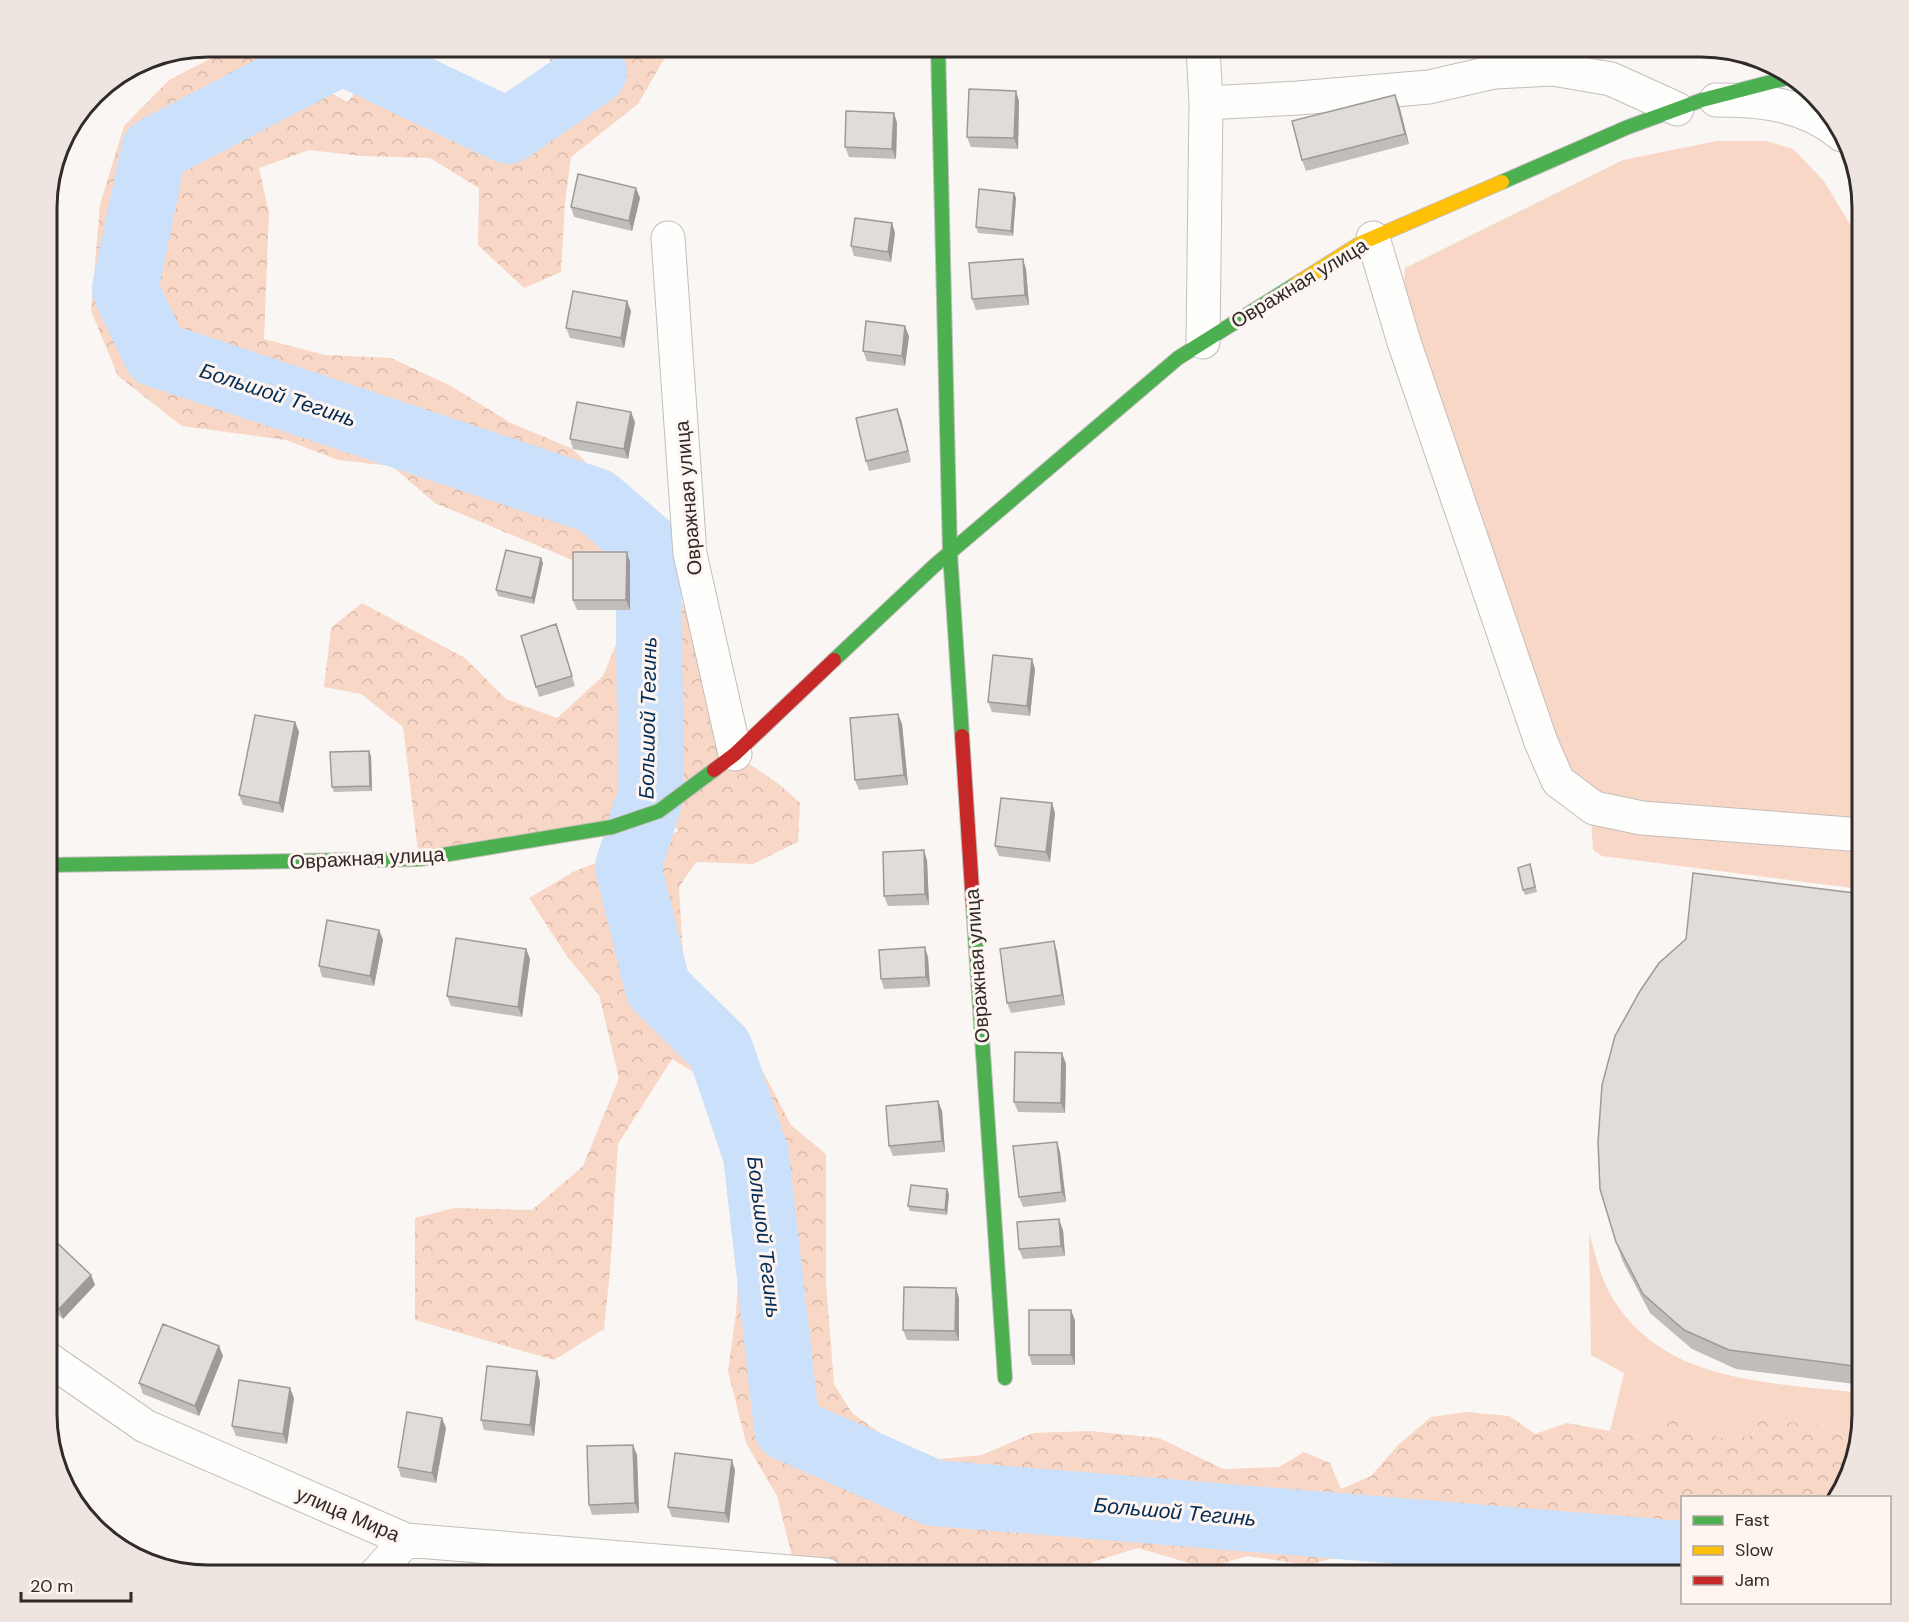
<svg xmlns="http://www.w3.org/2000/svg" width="1909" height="1622" font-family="'DM Sans',sans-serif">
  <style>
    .grass { fill: #f9d7c6 }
    .forest { fill: url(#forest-crowns) }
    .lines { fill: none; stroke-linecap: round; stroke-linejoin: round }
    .river { stroke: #cbe0fa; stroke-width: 66 }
    .street-casing { stroke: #c3bebc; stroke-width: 35 }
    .fast-casing { stroke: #c3bebc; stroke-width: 16 }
    .slow-casing { stroke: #c3bebc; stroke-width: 16 }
    .jam-casing { stroke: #c3bebc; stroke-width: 16 }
    .street { stroke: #fefefd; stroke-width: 33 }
    .fast { stroke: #4caf50; stroke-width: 14 }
    .slow { stroke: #ffc107; stroke-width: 14 }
    .jam { stroke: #c62828; stroke-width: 14 }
    .wall { fill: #c1bdbb }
    .shaded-wall { fill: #9d9a99 }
    .building { fill: #e0dcda; stroke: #9d9a99; stroke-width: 1.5 }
    .labels { text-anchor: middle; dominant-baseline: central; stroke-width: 6; stroke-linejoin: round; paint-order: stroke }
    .street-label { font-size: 20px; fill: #302b28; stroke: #fef5f0 }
    .water-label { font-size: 21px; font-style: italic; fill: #032c56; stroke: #fef5f0 }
    .rim { fill: none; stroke: #302b28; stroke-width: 3 }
  </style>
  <defs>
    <pattern id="forest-crowns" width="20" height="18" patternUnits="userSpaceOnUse" patternTransform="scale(1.5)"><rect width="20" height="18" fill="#f9d7c6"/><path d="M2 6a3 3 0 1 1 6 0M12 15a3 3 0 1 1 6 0" fill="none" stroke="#d6b9aa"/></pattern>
  </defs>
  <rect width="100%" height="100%" fill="#faf6f4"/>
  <!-- grass -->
  <path class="grass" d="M1717,141h50l26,8 31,32 33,55 5,20v209l-10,22 10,81v252l-237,-13 -37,-16 -18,-18 -18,-31 -149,-442 2,-32 218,-108z
    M1591,817l271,25v35l-2,12 -258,-33 -9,-6z
    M1589,1232c6,22 11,45 23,65 52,88 162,85 250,96v22l-5,27 -12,-4 -21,-12 -63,-8 -10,18 -26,3 -28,-10 -24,-12 -36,19 -27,-5 14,-58 -33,-18z"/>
  <!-- forest -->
  <path class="forest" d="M233,47h13l102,55 39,-55 131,56 34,-33 -5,-23h119l2,5 -30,52 -67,53 -6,45 -4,70 -37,16 -46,-43 1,-57 -49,-30 -68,-2 -53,-6 -50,18 10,45 -5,126 61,16 66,3 60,28 60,37 62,26 47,48 44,35 11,64 33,38 27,120 45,31 20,18 -2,39 -45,22 -57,-2 -17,25 5,87 66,73 41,78 35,29v129l8,101 18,29 68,48 62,-6 51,-22 57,-2 69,7 64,31 56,-2 25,-15 26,11 11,26 30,-13 28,-32 32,-27 36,-5 42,4 26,18 32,-11 70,13 36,-19 24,12 28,10 26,-3 10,-18 63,8 21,12 12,4 -7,34 -13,21 -155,1v77h-220l-8,-11 -44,2 -26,-23 -31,10 -45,12 -60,-9 -42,12 -68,-20 -46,14 -11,13h-255l-30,-2 -19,-77 -31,-53 -18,-72 8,-58 6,-91 -4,-83 -31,-59 -35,-21 -54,85 -8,127 -6,58 -50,31 -139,-40v-102l40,-10 77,2 51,-44 36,-88 -20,-83 -31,-37 -39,-60 46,-27 104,-40 -20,-20 -240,48 -16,-132 -42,-33 -37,-7 7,-59 31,-25 103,55 41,41 51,19 46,-42 27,-66v-47l-53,-1 -142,-59 -43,-37 -54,-6 -52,-20 -104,-14 -64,-50 -27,-65 9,-107 24,-78 45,-46z"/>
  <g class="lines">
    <!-- river -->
    <path class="river" d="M584,47l10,25 -86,59 -166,-79 -188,98 -29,139 31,65 440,147 52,45 3,249 -23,72 30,121 62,61 36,106 31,273 147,65 748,61"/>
    <defs>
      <path id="street" d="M1716,100c46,0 89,4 126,35
        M1206,103l92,-5 131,-11 65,-15 59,-3 58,10 66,30
        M668,238l22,316 45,200
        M1373,238l31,104 137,400 17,39 36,27 48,10 220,17
        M1203,342l3,-239 -3,-56
        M47,1358l98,68 261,114 420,35
        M375,1575l31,-35"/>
      <path id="fast" d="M938,47l12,506 12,183
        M1502,182l126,-55 74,-27 89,-23
        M834,660l100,-94 244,-208 118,-74
        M47,865l372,-6 193,-32 47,-16 55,-41
        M973,905l32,473"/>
      <path id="slow" d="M1296,284l65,-41 141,-61"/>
      <path id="jam" d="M962,736l11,169
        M714,770l21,-16 99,-94"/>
    </defs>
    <!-- street casing -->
    <use href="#street" class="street-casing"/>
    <!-- fast casing -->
    <use href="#fast" class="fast-casing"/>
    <!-- slow casing -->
    <use href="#slow" class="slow-casing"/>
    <!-- jam casing -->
    <use href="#jam" class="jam-casing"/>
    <!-- street -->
    <use href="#street" class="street"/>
    <!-- fast -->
    <use href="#fast" class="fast"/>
    <!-- slow -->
    <use href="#slow" class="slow"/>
    <!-- jam -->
    <use href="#jam" class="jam"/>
  </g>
  <!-- wall -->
  <path class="wall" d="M870,46h19l-1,2z
    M1395,95l4,10 10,39 -103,27 -4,-11z
    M1019,101l-1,48 -47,-2 -4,-10z
    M894,113l3,10 -1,36 -47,-2 -4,-10z
    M636,188l4,10 -8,33 -58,-14 -3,-10z
    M1014,193l2,5 -3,38 -35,-3 -2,-6z
    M892,223l3,10 -4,29 -37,-6 -3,-10z
    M1026,269l3,36 -53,5 -4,-11z
    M627,301l4,10 -7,37 -54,-10 -4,-10z
    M909,336l-4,30 -38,-5 -4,-10z
    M901,419l10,43 -42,9 -3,-10z
    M635,422l-7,37 -55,-10 -3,-10z
    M630,562v48h-53l-4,-10z
    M543,563l-9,41 -36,-8 -2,-6z
    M560,635l15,51 -36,11 -3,-10z
    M1035,669l-5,47 -38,-4 -4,-10z
    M898,714l4,10 6,61 -49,5 -4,-10z
    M295,722l4,10 -16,81 -40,-8 -4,-10z
    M371,756l1,35 -38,1 -2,-5z
    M1052,803l3,10 -5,49 -51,-6 -4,-10z
    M927,860l2,45 -41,1 -4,-10z
    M1532,869l5,23 -12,3 -2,-5z
    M1862,894v491l-126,-16 -44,-20 -42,-36 -27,-51 -7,-20z
    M379,930l4,10 -9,46 -52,-9 -3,-11z
    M1054,941l3,11 8,53 -54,8 -4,-10z
    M526,949l4,10 -8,58 -71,-11 -4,-10z
    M928,957l2,30 -46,2 -3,-10z
    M1062,1053l4,11 -1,49 -47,-1 -4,-10z
    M938,1101l4,10 3,41 -52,4 -4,-10z
    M1060,1152l6,50 -43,5 -4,-10z
    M949,1194l-2,21 -37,-4 -2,-5z
    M1063,1230l2,26 -42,3 -4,-10z
    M47,1244l44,31 4,10 -32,34 -16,-14z
    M959,1298v43l-52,-1 -4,-10z
    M1075,1320v45h-43l-3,-10z
    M219,1346l4,10 -24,60 -56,-22 -4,-11z
    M537,1371l3,11 -6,54 -50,-6 -3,-10z
    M294,1398l-7,46 -51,-8 -4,-10z
    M446,1428l-10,55 -35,-6 -3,-10z
    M637,1455l2,58 -47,2 -3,-10z
    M735,1470l-6,53 -57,-6 -4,-10z"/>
  <!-- shaded-wall -->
  <path class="shaded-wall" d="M1016,91l3,10 -1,48 -4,-11z
    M1395,95l4,10 10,39 -4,-10z
    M894,113l3,10 -1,36 -4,-10z
    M636,188l4,10 -8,33 -3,-10z
    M1014,193l2,5 -3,38 -2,-5z
    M892,223l3,10 -4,29 -3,-10z
    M1023,259l3,10 3,36 -4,-10z
    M627,301l4,10 -7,37 -3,-10z
    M905,326l4,10 -4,30 -3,-10z
    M897,409l4,10 10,43 -3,-11z
    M631,412l4,10 -7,37 -4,-10z
    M627,552l3,10v48l-4,-10z
    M541,558l2,5 -9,41 -2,-6z
    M1032,659l3,10 -5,47 -3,-10z
    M898,714l4,10 6,61 -4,-10z
    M295,722l4,10 -16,81 -4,-10z
    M369,751l2,5 1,35 -2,-5z
    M1052,803l3,10 -5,49 -4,-10z
    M924,850l3,10 2,45 -4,-11z
    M379,930l4,10 -9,46 -4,-10z
    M1054,941l3,11 8,53 -3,-10z
    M925,947l3,10 2,30 -4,-10z
    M526,949l4,10 -8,58 -4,-10z
    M1062,1053l4,11 -1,49 -4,-10z
    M938,1101l4,10 3,41 -3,-11z
    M1057,1142l3,10 6,50 -4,-10z
    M947,1189l2,5 -2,21 -2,-5z
    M1059,1219l4,11 2,26 -4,-10z
    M91,1275l4,10 -32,34 -4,-10z
    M956,1288l3,10v43l-4,-10z
    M1071,1310l4,10v45l-4,-10z
    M219,1346l4,10 -24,60 -4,-10z
    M537,1371l3,11 -6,54 -4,-11z
    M290,1388l4,10 -7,46 -4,-10z
    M442,1418l4,10 -10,55 -4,-10z
    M633,1445l4,10 2,58 -4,-10z
    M732,1460l3,10 -6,53 -4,-10z"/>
  <!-- building -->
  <path class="building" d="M969,89l47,2 -2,47 -47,-1z
    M1395,95l10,39 -103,26 -10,-39z
    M846,111l48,2 -2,36 -47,-2z
    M578,174l58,14 -7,33 -58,-14z
    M979,189l35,4 -3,38 -35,-4z
    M855,218l37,5 -4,29 -37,-6z
    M1023,259l2,36 -53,4 -3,-36z
    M573,291l54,10 -6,37 -55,-10z
    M866,321l39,5 -3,30 -39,-5z
    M577,402l54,10 -7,37 -54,-10z
    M897,409l11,42 -42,10 -10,-43z
    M506,550l35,8 -9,40 -36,-8z
    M573,552h54l-1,48h-53z
    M556,624l16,52 -36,11 -15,-51z
    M993,655l39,4 -5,47 -39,-4z
    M898,714l6,61 -49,5 -5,-62z
    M255,715l40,7 -16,81 -40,-8z
    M369,751l1,35 -38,1 -2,-35z
    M1001,798l51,5 -6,49 -51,-6z
    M924,850l1,44 -41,2 -1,-44z
    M1530,864l5,23 -12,3 -5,-22z
    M1693,873l169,21v473l-133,-17 -45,-20 -41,-36 -27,-52 -16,-53 -2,-47 4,-57 13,-49 25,-45 19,-28 27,-24z
    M327,920l52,10 -9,46 -51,-10z
    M456,938l70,11 -8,58 -71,-11z
    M1054,941l8,54 -55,8 -7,-54z
    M925,947l1,30 -45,2 -2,-29z
    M1015,1052l47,1 -1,50 -47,-1z
    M938,1101l4,40 -53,5 -3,-40z
    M1057,1142l5,50 -43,5 -6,-51z
    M911,1185l36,4 -2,21 -37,-4z
    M1059,1219l2,27 -42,3 -2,-27z
    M52,1238l39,37 -32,34 -12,-11v-54z
    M904,1287l52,1 -1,43 -52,-1z
    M1029,1310h42v45h-42z
    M163,1324l56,22 -24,60 -56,-23z
    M487,1366l50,5 -7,54 -49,-5z
    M239,1380l51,8 -7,46 -51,-8z
    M407,1412l35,6 -10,55 -34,-6z
    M633,1445l2,58 -46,2 -2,-59z
    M675,1453l57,7 -7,53 -57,-6z"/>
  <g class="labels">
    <!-- street labels -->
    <g class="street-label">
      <text transform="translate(1299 283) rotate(-31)">Овражная улица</text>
      <text transform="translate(688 498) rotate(-95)">Овражная улица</text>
      <text transform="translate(367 858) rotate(-3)">Овражная улица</text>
      <text transform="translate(977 966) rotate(-94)">Овражная улица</text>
      <text transform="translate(348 1514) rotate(23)">улица Мира</text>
    </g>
    <!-- water labels -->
    <g class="water-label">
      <text transform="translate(278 395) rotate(18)">Большой Тегинь</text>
      <text transform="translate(648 718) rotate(-89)">Большой Тегинь</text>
      <text transform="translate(764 1237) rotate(83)">Большой Тегинь</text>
      <text transform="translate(1175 1512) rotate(5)">Большой Тегинь</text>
    </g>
  </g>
  <!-- crop -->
  <path d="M0 0H1909V1622H0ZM208 57H1701A151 151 0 0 1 1852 208V1414A151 151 0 0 1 1701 1565H208A151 151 0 0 1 57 1414V208A151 151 0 0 1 208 57Z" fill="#eee5e0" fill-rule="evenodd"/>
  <path class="rim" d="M208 57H1701A151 151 0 0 1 1852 208V1414A151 151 0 0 1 1701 1565H208A151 151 0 0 1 57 1414V208A151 151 0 0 1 208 57Z"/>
  <!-- legend -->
  <rect x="1681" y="1496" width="210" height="108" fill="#fef5f0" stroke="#aca4a0" stroke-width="1.5"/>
  <rect x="1693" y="1516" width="30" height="9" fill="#4caf50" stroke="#aca4a0" stroke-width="1.5"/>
  <text x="1735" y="1526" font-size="18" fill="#302b28">Fast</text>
  <rect x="1693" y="1546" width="30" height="9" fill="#ffc107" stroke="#aca4a0" stroke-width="1.5"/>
  <text x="1735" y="1556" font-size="18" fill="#302b28">Slow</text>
  <rect x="1693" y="1576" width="30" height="9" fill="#c62828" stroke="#aca4a0" stroke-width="1.5"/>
  <text x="1735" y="1586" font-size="18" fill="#302b28">Jam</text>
  <!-- scale -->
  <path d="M21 1592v9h110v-9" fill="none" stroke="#302b28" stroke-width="3"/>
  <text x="30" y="1592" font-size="18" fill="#302b28" stroke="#fef5f0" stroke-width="4.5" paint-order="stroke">20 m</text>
</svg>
